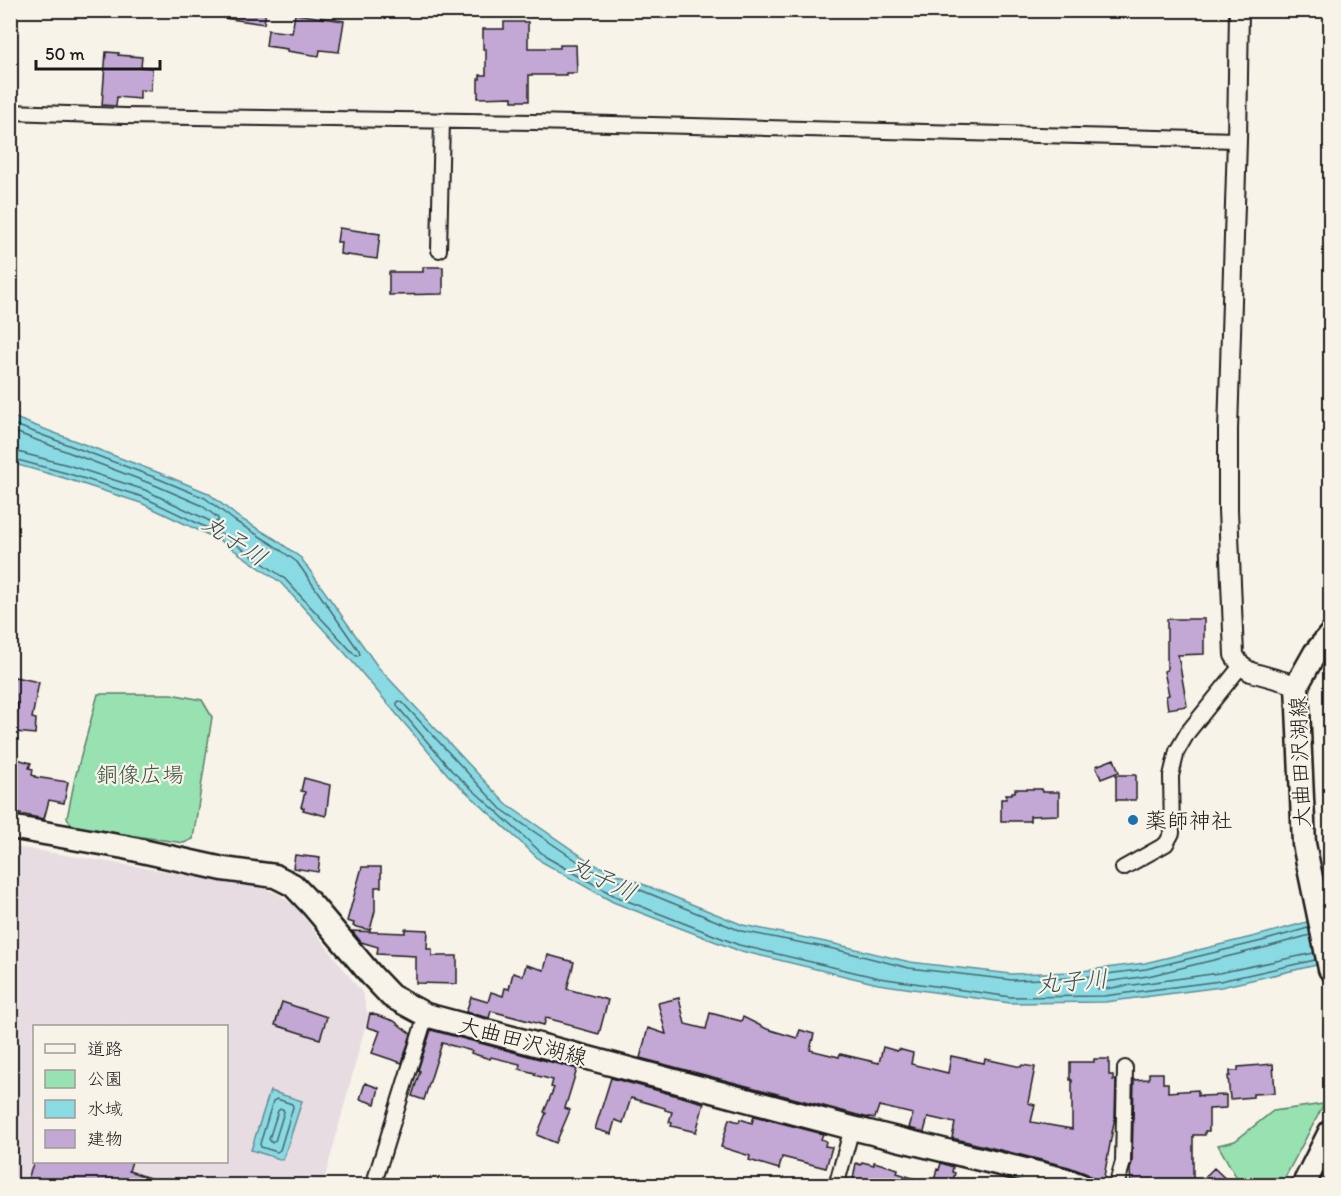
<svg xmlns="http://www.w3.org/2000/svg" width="1341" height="1196" font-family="Itim,'Klee One',sans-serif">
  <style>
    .built { fill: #e7dce2; fill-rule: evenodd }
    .green { fill: #98e1b0; stroke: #5a7e66; stroke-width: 1.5 }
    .water { fill: #8adae4; stroke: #5e8e94; stroke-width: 1.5 }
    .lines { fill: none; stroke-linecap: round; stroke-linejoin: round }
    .shore { stroke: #48686c; stroke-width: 1.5 }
    .building { fill: #c3a7d5; stroke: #1c1c1c; stroke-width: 1.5 }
    .minor-casing { stroke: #1c1c1c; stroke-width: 18 }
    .tertiary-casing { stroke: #1c1c1c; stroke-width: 22 }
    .primary-casing { stroke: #1c1c1c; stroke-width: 27 }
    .minor { stroke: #f7f3e8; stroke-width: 14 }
    .tertiary { stroke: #f7f3e8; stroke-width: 18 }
    .primary { stroke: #f7f3e8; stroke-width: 22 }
    .poi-dot { fill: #1f6fb2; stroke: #f7f3e8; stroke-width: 2 }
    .labels { text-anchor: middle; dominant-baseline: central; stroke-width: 4.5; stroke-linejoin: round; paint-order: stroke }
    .street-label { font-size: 22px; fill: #1c1c1c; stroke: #f7f3e8 }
    .park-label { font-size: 22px; fill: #415748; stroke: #f7f3e8 }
    .poi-label { font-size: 22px; fill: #1c1c1c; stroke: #f7f3e8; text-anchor: start }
    .water-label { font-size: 24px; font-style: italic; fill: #3d5558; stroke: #f7f3e8 }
  </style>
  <rect width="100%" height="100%" fill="#f7f3e8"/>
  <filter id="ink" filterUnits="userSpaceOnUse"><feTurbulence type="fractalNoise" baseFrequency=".0167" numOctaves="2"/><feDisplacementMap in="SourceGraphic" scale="12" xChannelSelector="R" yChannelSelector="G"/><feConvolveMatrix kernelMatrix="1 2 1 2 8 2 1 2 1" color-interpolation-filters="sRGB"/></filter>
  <g filter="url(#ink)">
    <!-- built -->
    <path class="built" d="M10,846l246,40 21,7 18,13 68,88 5,22 -45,169 -304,1 -8,-3zM34,1026h192v136h-192z"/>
    <!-- green -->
    <path class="green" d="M98,694h73l31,6 10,17 -19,122 -9,4 -111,-16 -6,-9 8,-40z
      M1324,1104l-43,81h-42l-1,-5 -20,-35 17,-4 38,-30z"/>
    <!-- water -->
    <path class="water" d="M10,416l152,58 46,19 30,24 37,22 26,19 77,109 128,137 87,60 150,61 92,19 75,18 101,12 63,-2 71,-9 119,-29 43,-12 23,-5v45l-109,25 -116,15 -95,1 -132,-19 -141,-34 -124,-48 -71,-40 -94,-87 -103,-122 -65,-71 -59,-41 -80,-38 -77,-25 -53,-15z
      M270,1091l32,10 -19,59 -32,-10z"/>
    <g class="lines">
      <!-- shore -->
      <path class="shore" d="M10,423l149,56 46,19 30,23 37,23 25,18 62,89 1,4 -3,1 -2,-1 -71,-77 -60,-42 -81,-39 -77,-24 -56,-15
        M10,430l147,56 44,19 17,13v3l-4,2 -69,-33 -77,-25 -58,-15
        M1308,928l-42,12 -120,29 -71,9 -63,2 -103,-12 -75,-19 -93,-18 -152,-62 -88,-60 -99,-107 -3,-1 -2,2v3l55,65 44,40 2,1 1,2 47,43 69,39 124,49 140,33 132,19 93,-1 116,-15 95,-21
        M1310,935l-43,12 -119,29 -50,7 -2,3 2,3h6l115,-16 95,-20
        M277,1099l15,5 1,3 -13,43 -3,2 -16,-5 -1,-3 13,-43z
        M280,1109h3l1,3 -9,29 -3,2 -3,-4 9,-28z"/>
    </g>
    <!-- building -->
    <path class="building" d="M225,10h41l-2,14 -40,-6z
      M295,14l49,7 -5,31 -19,-2 -1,6 -32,-5v-2l-21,-3 2,-16 24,3z
      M504,22h24v26h32v-3h16l1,28h-11v2h-37v26h-17v-4l-34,1v-19h2v-4h6v-26h-3v-20h21z
      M106,52l13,1 -1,2 24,2 -1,10 11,1 -1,23 -11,-1v9l-23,-2 -1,9 -14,-1z
      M339,228l41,6 -3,25 -37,-5 1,-12h-4z
      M423,267h20v27l-54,1v-23h34z
      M1167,619h37v35l-26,1 9,51 -19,3 -2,-13 3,-1 -5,-24 3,-1z
      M10,676l29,6 -7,36 4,1 -1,15 -19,-2 2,-29 -8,-2z
      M17,759l14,4 -2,5 4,1 -1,6 3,1v1l33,5 -4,21 -15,-3 -5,19 -34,-7v-22z
      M1114,759l5,13 -18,7 -5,-13z
      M1116,775h20v25h-20z
      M304,778l26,7 -4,31 -23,-6 1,-2 -3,-1 4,-15 -4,-1z
      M1015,789h27v3h17v23l-29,1v5h-29v-22h5v-5h6v-2h3z
      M295,855l25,3 -2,14 -25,-4z
      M362,867h19v20h-6v24l-5,19 -17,-4 1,-3 -7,-2z
      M405,929l23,1 -1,19h5v7h25v28l-41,-1v-27l-39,-2 1,-7 -17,-5 -9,-11 53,2z
      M548,955l26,7 -7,27 41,11 -9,34 -26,-7v-2l-27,-7 -2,7 -53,-14 -2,7 -23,-6 5,-15 17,5 3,-10 12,4 2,-8 4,1 4,-16 10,3 3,-11 18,5z
      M679,998l6,26 21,5 4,-16 31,8 2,-4 24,12 30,9 3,-8 14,4 -4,16 29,7 1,-3 39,9 4,-16 14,4 1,-2 15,4 -2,11 37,9 3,-17 33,7 1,-4 36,8 1,-2 13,2 -7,36 7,2 -4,17 41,7v-49h-2v-18h24v-3h15v16h4v5h3l-1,37 -12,65 -9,-2 -7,-6 -18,-7 -117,-29 3,-15 -27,-6 -4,15 -15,-4 4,-14 -34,-8 -4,12 -6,-1v1l-229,-60 8,-30 18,6 -8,-31z
      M282,1002l45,15 -7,22 -45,-14z
      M370,1013l24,8 17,13 -9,29 -30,-10 8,-22 -13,-4z
      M431,1030l146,39 -12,39 5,2 -14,33 -19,-8 9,-22 -2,-1 10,-24 -3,-1 2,-7 -19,-5 1,-2 -16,-4 1,-5 -29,-7 -1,2 -19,-6 1,-2 -30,-8 -18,57 -12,-4 8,-25 -2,-1z
      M1273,1064l2,29 -22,1v3l-23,2 -2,-23h2v-5h8v-4z
      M1149,1073h14v10h5v9l30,-2v6l4,-1v1l24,-1v13l-17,1v22h-4v4h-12v50h-62l-1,-15 2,-8 2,-82 15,-1z
      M611,1078l93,25 -8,29 -25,-6 1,-3 -3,-1 3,-10 -7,-2v-2l-34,-10 -8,25 -8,-3 -4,14 -16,-5z
      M365,1083l14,5 -4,16 -15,-5z
      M754,1116l69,18 -2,5 5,2 -1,5 7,1 -6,21 -44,-11 -3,12 -30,-9 1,-4 -29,-9 8,-28 10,3 1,-3 12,4z
      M34,1161h98l-3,10 35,12 -1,2h-116l-19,-6z
      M862,1162l12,3v-3l24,7 -1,4 28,9v3h-73l4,-22 5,2z
      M941,1163l12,4 -1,5 3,1 -3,12h-19l4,-16 2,1z
      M1214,1168l18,17h-35z"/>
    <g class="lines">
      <defs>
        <path id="minor" d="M10,112l115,4 408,6 704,18
          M439,250l3,-130
          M1123,868l43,-24 6,-11 -1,-57 6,-25 11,-19 53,-66
          M373,1186l53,-171
          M836,1186l16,-58
          M1116,1186l7,-24 2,-94"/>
        <path id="tertiary" d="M1239,10l-2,130 -9,290v80l6,145 7,11 10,6 46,13"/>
        <path id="primary" d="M1330,635l-15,18 -18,32 7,159 26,125
          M10,827l114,20 99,22 52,7 18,9 20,21 59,70 19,20 35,19 426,113 214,52 16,6
          M1303,1186l27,-54"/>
      </defs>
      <!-- minor casing -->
      <use href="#minor" class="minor-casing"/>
      <!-- tertiary casing -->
      <use href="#tertiary" class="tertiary-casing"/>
      <!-- primary casing -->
      <use href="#primary" class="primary-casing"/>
      <!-- minor -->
      <use href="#minor" class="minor"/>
      <!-- tertiary -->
      <use href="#tertiary" class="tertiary"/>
      <!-- primary -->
      <use href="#primary" class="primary"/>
    </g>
  </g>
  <!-- markers -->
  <circle class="poi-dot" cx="1133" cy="820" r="6"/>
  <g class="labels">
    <!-- street labels -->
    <g class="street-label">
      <text transform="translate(1300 762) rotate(-92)">大曲田沢湖線</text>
      <text transform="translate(523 1041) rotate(15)">大曲田沢湖線</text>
    </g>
    <!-- park labels -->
    <g class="park-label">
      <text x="140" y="774">銅像広場</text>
    </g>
    <!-- poi labels -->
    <g class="poi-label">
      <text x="1145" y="820">薬師神社</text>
    </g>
    <!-- water labels -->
    <g class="water-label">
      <text transform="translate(235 540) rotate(34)">丸子川</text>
      <text transform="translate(603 878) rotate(26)">丸子川</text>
      <text transform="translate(1072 981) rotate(-5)">丸子川</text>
    </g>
  </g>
  <!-- margin -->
  <rect width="1341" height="1196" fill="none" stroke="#f7f3e8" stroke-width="36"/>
  <rect x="18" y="18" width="1305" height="1160" fill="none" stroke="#1c1c1c" stroke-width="2" filter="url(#ink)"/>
  <!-- legend -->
  <rect x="33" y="1025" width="195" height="138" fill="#f7f3e8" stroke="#9f9d96" stroke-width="1.5"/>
  <rect x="45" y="1044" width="30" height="9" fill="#f7f3e8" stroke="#9f9d96" stroke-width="1.5"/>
  <text x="87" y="1055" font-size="18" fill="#1c1c1c">道路</text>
  <rect x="45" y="1070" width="30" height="18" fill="#98e1b0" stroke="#9f9d96" stroke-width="1.5"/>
  <text x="87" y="1085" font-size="18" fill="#1c1c1c">公園</text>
  <rect x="45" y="1100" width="30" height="18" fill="#8adae4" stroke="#9f9d96" stroke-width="1.5"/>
  <text x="87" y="1115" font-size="18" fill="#1c1c1c">水域</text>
  <rect x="45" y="1130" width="30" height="18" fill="#c3a7d5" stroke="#9f9d96" stroke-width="1.5"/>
  <text x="87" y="1145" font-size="18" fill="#1c1c1c">建物</text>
  <!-- scale -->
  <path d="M36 60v9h124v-9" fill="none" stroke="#1c1c1c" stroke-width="3"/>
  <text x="45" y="60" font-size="18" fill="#1c1c1c" stroke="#f7f3e8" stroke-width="4.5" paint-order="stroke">50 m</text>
</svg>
